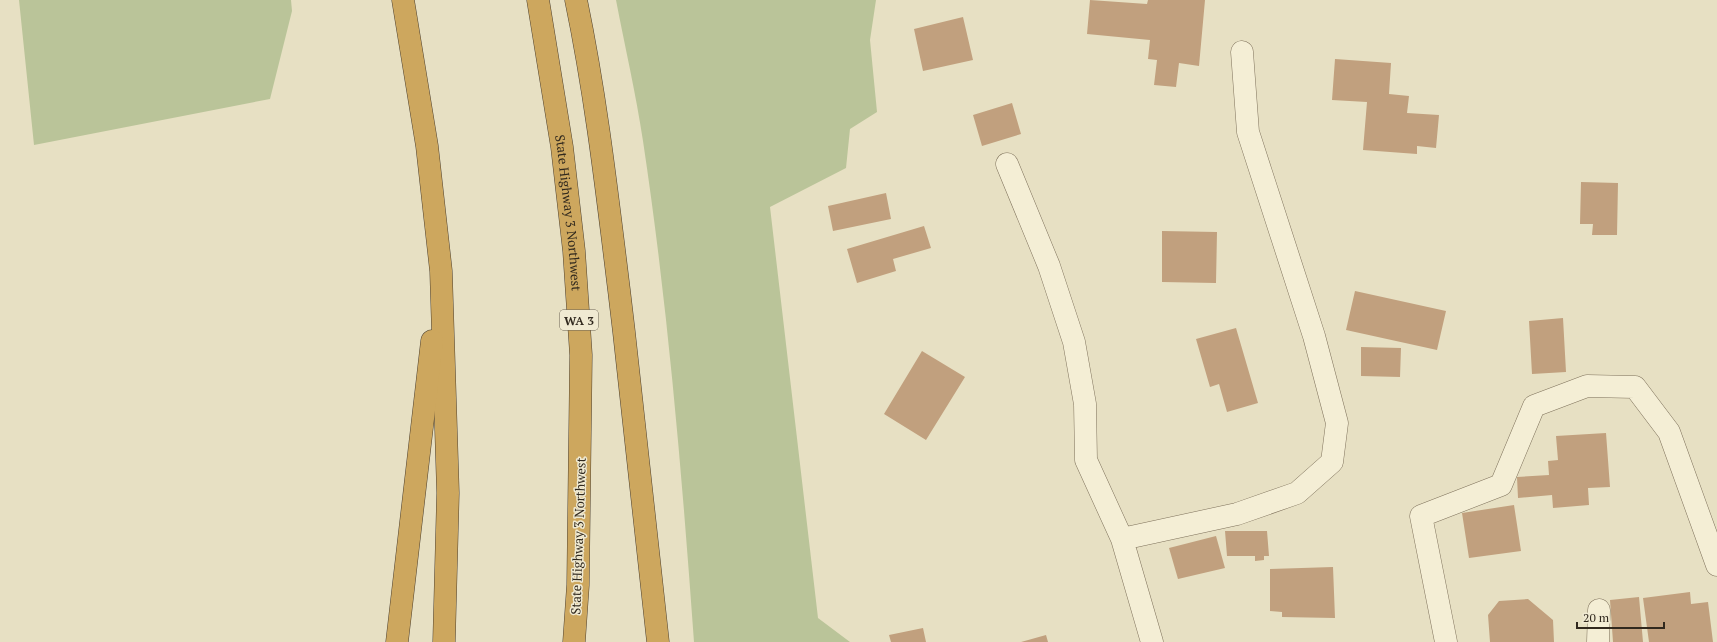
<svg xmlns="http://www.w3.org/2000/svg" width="1717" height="642" font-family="'PT Serif',serif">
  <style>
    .green { fill: #bac499 }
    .building { fill: #c1a07e }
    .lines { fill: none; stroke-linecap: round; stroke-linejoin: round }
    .minor-casing { stroke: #7f725c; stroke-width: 23 }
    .highway-casing { stroke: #4e4130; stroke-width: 23 }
    .minor { stroke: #f4eed5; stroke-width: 22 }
    .highway { stroke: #cda75e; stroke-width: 22 }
    .labels { text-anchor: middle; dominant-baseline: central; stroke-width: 3; stroke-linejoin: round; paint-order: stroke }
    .shield { fill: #f0ead2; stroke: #6a6354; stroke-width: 1 }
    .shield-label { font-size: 12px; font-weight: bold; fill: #31291e }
    .street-label { font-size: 13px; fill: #31291e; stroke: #f0ead2 }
  </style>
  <rect width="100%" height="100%" fill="#e7e0c3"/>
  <!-- green -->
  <path class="green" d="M19,0h272l1,11 -22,88 -236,46z
    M616,0h260l-6,40 7,72 -27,17 -4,39 -76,39 48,411 32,24h-156c-12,-167 -26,-335 -51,-501 -7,-47 -18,-94 -27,-141z"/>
  <!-- building -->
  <path class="building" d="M1090,0l57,4 1,-4h57l-6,66 -20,-3 -3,24 -22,-2 3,-25 -9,-1 2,-19 -63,-6z
    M963,17l10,43 -50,11 -9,-42z
    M1335,59l56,4 -2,31 20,2 -2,17 32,2 -3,33 -19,-2v8l-54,-4 4,-48 -35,-2z
    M1012,103l9,31 -39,12 -9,-31z
    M1581,182l37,1 -1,52h-25l1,-11h-13z
    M886,193l5,26 -58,12 -5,-25z
    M924,226l7,22 -38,11 3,12 -39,12 -10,-34z
    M1162,231l55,1 -1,51 -54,-1z
    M1355,291l91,20 -9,39 -91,-20z
    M1563,318l3,54 -34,2 -3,-53z
    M1236,328l22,75 -31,9 -8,-28 -9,3 -14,-48z
    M1361,347l40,1 -1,29 -39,-1z
    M922,351l43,26 -39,63 -42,-26z
    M1606,433l4,54 -22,1 1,17 -36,3 -1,-13 -34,3 -1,-21 32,-2 -1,-14 10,-1 -2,-24z
    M1514,505l7,46 -52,7 -7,-45z
    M1225,531h42l2,25h-5v4l-9,1v-5h-28z
    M1216,536l9,32 -47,11 -9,-31z
    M1333,567l2,51 -53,-1v-5l-12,-1v-42z
    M1690,592l1,12 17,-2 5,40h-64l-6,-44z
    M1639,597l4,45h-30l-3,-42z
    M1528,599l25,21 1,22h-64l-2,-27 11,-14z
    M923,628l3,14h-35l-2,-7z
    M1046,635l2,7h-27z"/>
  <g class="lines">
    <defs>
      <path id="minor" d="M1007,164l42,102 25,76 11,62 1,56 36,79 30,103
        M1122,539l115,-25 60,-21 35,-31 5,-39 -23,-87 -66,-204 -6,-80
        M1446,642l-25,-126 80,-31 33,-79 53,-20 48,1 34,45 48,133
        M1598,642l1,-32"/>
      <g id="highway">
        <path d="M403,0l24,146 14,125 7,222 -4,149"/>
        <path id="s1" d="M538,0l24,147 12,104 7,104 -3,230 -4,57"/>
        <path d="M576,0c20,96 31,193 43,290 14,117 27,234 39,352"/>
        <path d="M397,642l35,-301"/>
      </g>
    </defs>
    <!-- minor casing -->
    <use href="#minor" class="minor-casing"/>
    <!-- highway casing -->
    <use href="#highway" class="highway-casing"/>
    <!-- minor -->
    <use href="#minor" class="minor"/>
    <!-- highway -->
    <use href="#highway" class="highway"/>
  </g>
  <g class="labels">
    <!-- shield labels -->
    <rect class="shield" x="560" y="310" width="38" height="20" rx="3"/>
    <g class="shield-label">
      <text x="579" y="320">WA 3</text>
    </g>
    <!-- street labels -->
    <g class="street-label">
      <text stroke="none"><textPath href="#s1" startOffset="215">State Highway 3 Northwest</textPath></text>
      <text transform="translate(578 536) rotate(-88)">State Highway 3 Northwest</text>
    </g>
  </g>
  <!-- scale -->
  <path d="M1577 622v6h87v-6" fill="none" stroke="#31291e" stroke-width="2"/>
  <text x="1583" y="622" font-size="12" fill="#31291e" stroke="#f0ead2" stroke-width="3" paint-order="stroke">20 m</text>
</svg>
